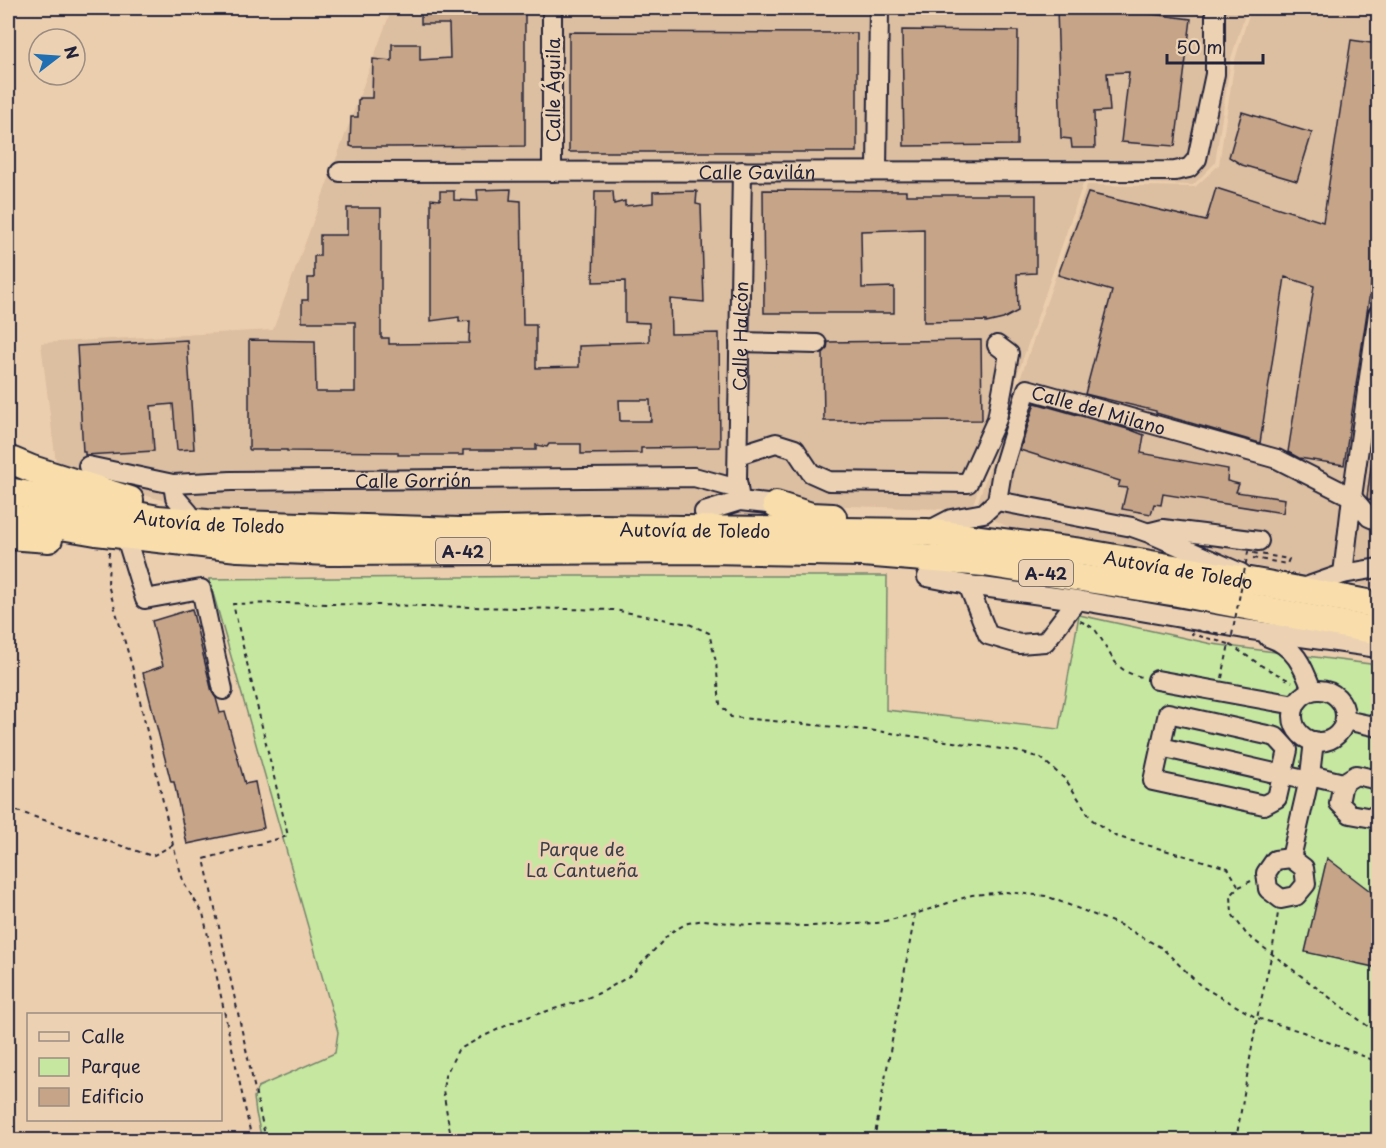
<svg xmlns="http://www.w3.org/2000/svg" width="1386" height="1148" font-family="'Playpen Sans',sans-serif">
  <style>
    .built { fill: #dcbea0 }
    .green { fill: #c6e79f; stroke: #74846d; stroke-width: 1.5 }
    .building { fill: #c6a487; stroke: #22223b; stroke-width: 1.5; fill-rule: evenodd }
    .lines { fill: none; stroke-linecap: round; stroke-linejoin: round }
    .minor-casing { stroke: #22223b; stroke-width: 22 }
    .highway-casing { stroke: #22223b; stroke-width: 30 }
    .path { stroke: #22223b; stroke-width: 2; stroke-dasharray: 4.5 4.5; stroke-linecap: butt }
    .minor { stroke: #ecd2b3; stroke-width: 18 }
    .highway { stroke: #f9deab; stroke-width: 26 }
    .path-bridge { stroke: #22223b; stroke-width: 2; stroke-dasharray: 4.5 4.5; stroke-linecap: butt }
    .labels { text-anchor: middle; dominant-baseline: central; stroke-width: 6; stroke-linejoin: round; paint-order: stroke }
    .shield { fill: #ecd2b3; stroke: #5f575f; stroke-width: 1.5 }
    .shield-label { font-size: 16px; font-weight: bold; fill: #22223b }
    .street-label { font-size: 18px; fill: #22223b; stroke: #ecd2b3 }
    .park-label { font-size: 18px; fill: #3b404a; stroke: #ecd2b3 }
  </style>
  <rect width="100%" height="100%" fill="#ebcead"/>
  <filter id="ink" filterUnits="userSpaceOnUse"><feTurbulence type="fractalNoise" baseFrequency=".0167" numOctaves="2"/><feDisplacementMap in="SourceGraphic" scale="12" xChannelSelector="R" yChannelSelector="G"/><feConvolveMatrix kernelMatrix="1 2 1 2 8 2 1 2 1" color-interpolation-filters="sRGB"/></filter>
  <g filter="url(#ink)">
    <!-- built -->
    <path class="built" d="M392,8h855l-16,50 -16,105 -22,22 -109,-4 -113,329 -149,-5 -109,16 -488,-3 -168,-48 -16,-127 232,-13z
      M1251,8h127v580l-217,-39 -153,-22 -33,-17 112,-325 108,2 24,-22 16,-105z"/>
    <!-- green -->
    <path class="green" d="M563,576h324l-1,134 173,19 20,-114 133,29 166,21v475h-1116l-6,-27 -2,-16 4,-10 77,-34 3,-21 -129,-453z"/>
    <!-- building -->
    <path class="building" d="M421,8h104v138l-134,1h-38l-3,-1 1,-29h7v-17l2,-1v-1h12l1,-39 19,2v-17h28v16l30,-2 -1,-34h-28z
      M1057,8h64v2l70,9 -16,127 -54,-4 8,-70 -22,1 3,38 -16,1 1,36h-23l-1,-9 -10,-1z
      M902,30l116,1 -1,114 -113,1z
      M569,32l288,1v119h-288z
      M1351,40l27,4v195l-34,226 -45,-7 -11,-6 26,-166 -29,-9 -25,166 -104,-30v-2l-71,-17 27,-103 -54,-16 30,-82 118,28 10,-33 107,34z
      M1242,112l70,21 -15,48 -55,-16 -13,-8z
      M511,189l-1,11 11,1 2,124h13v43l43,-1v-21l30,-1v-2l40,-1v-19l-24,-1v-41l-32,1 2,-91h18l1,13 11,-3v5l28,-3v-11l44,-1 -1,13 5,1 3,97 -34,-3 1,35 48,-1 1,114 -79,1v5l-60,1v-10h-32l-2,3 -11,-2v5h-73v5h-65v-3l-111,-1v-1h-37l-1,-1v-109l66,1 1,51h39v-70h-53v-22h6v-22h6v-22h6v-21h27v-27h34v130h8v6l80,-1 1,-22 -11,1v-5l-28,4v-122l9,1v-9h14v9l24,1 -1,-11zM619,400h31l1,21h-31z
      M763,190l143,1v4h130v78l-19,1 1,37 -15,8 -17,4v-2l-62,1v-93l-63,2 1,57 32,-1v26h-130z
      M187,340l7,109 -17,1 -4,-46 -22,2 3,45 -69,4v-3h-2l-6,-106z
      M981,340l1,80 -158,1 -1,-68 4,-4 1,-7z
      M1035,403l96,27 13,5 -3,18 87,16 -1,12 12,3 -3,8 49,7 -2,14 -120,-19 -2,11 -7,-1 -3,10 -29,-5 5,-21 -9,-1 2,-6 -100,-31z
      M1372,459l6,1v41l-10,-2 -1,-2z
      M192,609l20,83 4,6 4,15 5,-1 20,72 10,-2 9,46 -77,16 -13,-62h-3l-28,-109 20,-7 -11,-45z
      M1327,858l51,39v71l-73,-16z"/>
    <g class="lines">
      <defs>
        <g id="minor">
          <path d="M877,170l2,-162"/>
          <path id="s1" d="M340,172c278,0 556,-2 835,-1l14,-3 8,-9 18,-85v-66"/>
          <path d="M552,172v-164"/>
          <path d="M739,342l78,2"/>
          <path d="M738,455l38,-12 19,6 16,24 18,8 139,2 29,-64 12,-65 -12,-9"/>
          <path id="s2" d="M88,466l85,18 58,-3 463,-4 33,9h11"/>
          <path d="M173,484l2,13 14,16"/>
          <path id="s3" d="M740,501l-3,-21 5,-309"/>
          <path d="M997,501l135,26 17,6 92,40"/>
          <path d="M704,512l36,-11 36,4"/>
          <path id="s4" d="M926,532l25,-13 33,-6 13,-12 5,-30 25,-82 250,70 75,38 17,20 9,4"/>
          <path d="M1151,532l12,-3 96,12"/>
          <path d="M128,544l17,55 56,-10 22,101"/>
          <path d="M1343,574l9,-77 26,-183"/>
          <path d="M927,577l41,8 109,15 167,29 134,19"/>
          <path d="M968,585l20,50 31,9 26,-2 32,-42"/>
          <path d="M1300,589l43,-15 35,-6"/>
          <path d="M1268,637c27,9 35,29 44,53"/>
          <path d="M1157,680l138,25"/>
          <circle cx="1319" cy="716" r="26"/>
          <path d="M1168,713l108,24 12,13 -11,48 -13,7 -111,-24z"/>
          <path d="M1345,720l33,7"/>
          <path d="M1161,747l148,34"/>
          <path d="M1310,775l33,8 13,-8 22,5"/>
          <path d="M1343,783l-4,20 11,11 28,5"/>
          <path d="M1291,858l13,10 2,16 -10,12 -15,3 -13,-10 -2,-16 9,-13z"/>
          <path d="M1291,858l19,-83 4,-34"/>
        </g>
        <g id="highway">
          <path d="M8,459l24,10 98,31"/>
          <path id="s5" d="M8,491l150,28 49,4 253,8 137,-3 329,4 155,20 186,32 111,21"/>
          <path d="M776,505l35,11 22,1"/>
          <path d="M8,517l88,15 142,16 92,4 380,-2 153,3 121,10 194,30 200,38"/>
          <path d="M8,536l41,3"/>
        </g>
      </defs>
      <!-- minor casing -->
      <use href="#minor" class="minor-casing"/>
      <!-- highway casing -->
      <use href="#highway" class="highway-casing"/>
      <!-- path -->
      <path class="path" d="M109,552l-1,33 24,81 41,179 11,39 19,29 49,227
        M1080,621c6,3 12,5 16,10 16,22 16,40 46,46
        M1222,678l7,-34 33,22 30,16
        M8,808l144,48 21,-11
        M1251,881l-12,6 -8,8 1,19 15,21 131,99
        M266,1140l-62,-281 84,-23 -55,-232 50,-1 331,7 75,14 20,9 7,29 4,42 11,13 146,14 138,20 26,7 25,22 14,21 11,18 24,17 113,32 11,19
        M452,1140l-3,-14 -6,-36 2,-14 13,-26 24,-13 36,-17 62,-19 24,-10 27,-16 40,-43 17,-9 16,-3 42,5 64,1 67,-3 38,-9 57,-19 34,-3 40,4 74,29 42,23 39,38 56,32 46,14 75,30
        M874,1140l41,-226
        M1236,1140l21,-122 15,-65 6,-40"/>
      <!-- minor -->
      <use href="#minor" class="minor"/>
      <!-- highway -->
      <use href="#highway" class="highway"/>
      <!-- path-bridge -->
      <path class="path-bridge" d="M1229,644l-37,-10 2,-4 38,5 16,-83 41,7 -2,5 -34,-6"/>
    </g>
  </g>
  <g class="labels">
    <!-- shield labels -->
    <g class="shield">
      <rect x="436" y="538" width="54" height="26" rx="4.5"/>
      <rect x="1019" y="560" width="54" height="26" rx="4.5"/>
    </g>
    <g class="shield-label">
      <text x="463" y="551">A-42</text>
      <text x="1046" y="573">A-42</text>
    </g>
    <!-- street labels -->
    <g class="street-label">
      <text transform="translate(552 90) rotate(-90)">Calle Águila</text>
      <text stroke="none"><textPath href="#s1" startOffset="417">Calle Gavilán</textPath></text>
      <text stroke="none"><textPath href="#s3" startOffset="165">Calle Halcón</textPath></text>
      <text stroke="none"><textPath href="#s4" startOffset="270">Calle del Milano</textPath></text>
      <text stroke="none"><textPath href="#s2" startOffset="327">Calle Gorrión</textPath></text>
      <text stroke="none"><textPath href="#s5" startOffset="204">Autovía de Toledo</textPath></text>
      <text stroke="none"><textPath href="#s5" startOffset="690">Autovía de Toledo</textPath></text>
      <text stroke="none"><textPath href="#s5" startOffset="1176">Autovía de Toledo</textPath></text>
    </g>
    <!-- park labels -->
    <g class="park-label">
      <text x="582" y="848">Parque de<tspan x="582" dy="21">La Cantueña</tspan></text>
    </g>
  </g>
  <!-- margin -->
  <rect width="1386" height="1148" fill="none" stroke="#ecd2b3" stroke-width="30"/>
  <rect x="15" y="15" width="1356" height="1118" fill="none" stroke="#22223b" stroke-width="2" filter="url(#ink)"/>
  <!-- legend -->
  <rect x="27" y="1013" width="195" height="108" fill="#ecd2b3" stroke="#9b8c83" stroke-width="1.5"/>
  <rect x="39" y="1032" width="30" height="9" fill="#ecd2b3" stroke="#9b8c83" stroke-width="1.5"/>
  <text x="81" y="1043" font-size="18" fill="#22223b">Calle</text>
  <rect x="39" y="1058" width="30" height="18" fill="#c6e79f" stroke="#9b8c83" stroke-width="1.5"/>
  <text x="81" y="1073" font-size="18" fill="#22223b">Parque</text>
  <rect x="39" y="1088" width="30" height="18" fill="#c6a487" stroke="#9b8c83" stroke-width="1.5"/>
  <text x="81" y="1103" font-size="18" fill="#22223b">Edificio</text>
  <!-- north arrow -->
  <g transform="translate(57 57) rotate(73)"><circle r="28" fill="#ecd2b3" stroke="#9b8c83" stroke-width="1.5"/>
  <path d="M0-4.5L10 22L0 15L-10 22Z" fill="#1f6fb2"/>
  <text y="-9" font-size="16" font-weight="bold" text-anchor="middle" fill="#22223b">N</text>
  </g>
  <!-- scale -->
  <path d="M1167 54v9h96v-9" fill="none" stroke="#22223b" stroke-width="3"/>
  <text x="1176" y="54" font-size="18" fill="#22223b" stroke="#ecd2b3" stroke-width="4.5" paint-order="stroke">50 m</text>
</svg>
